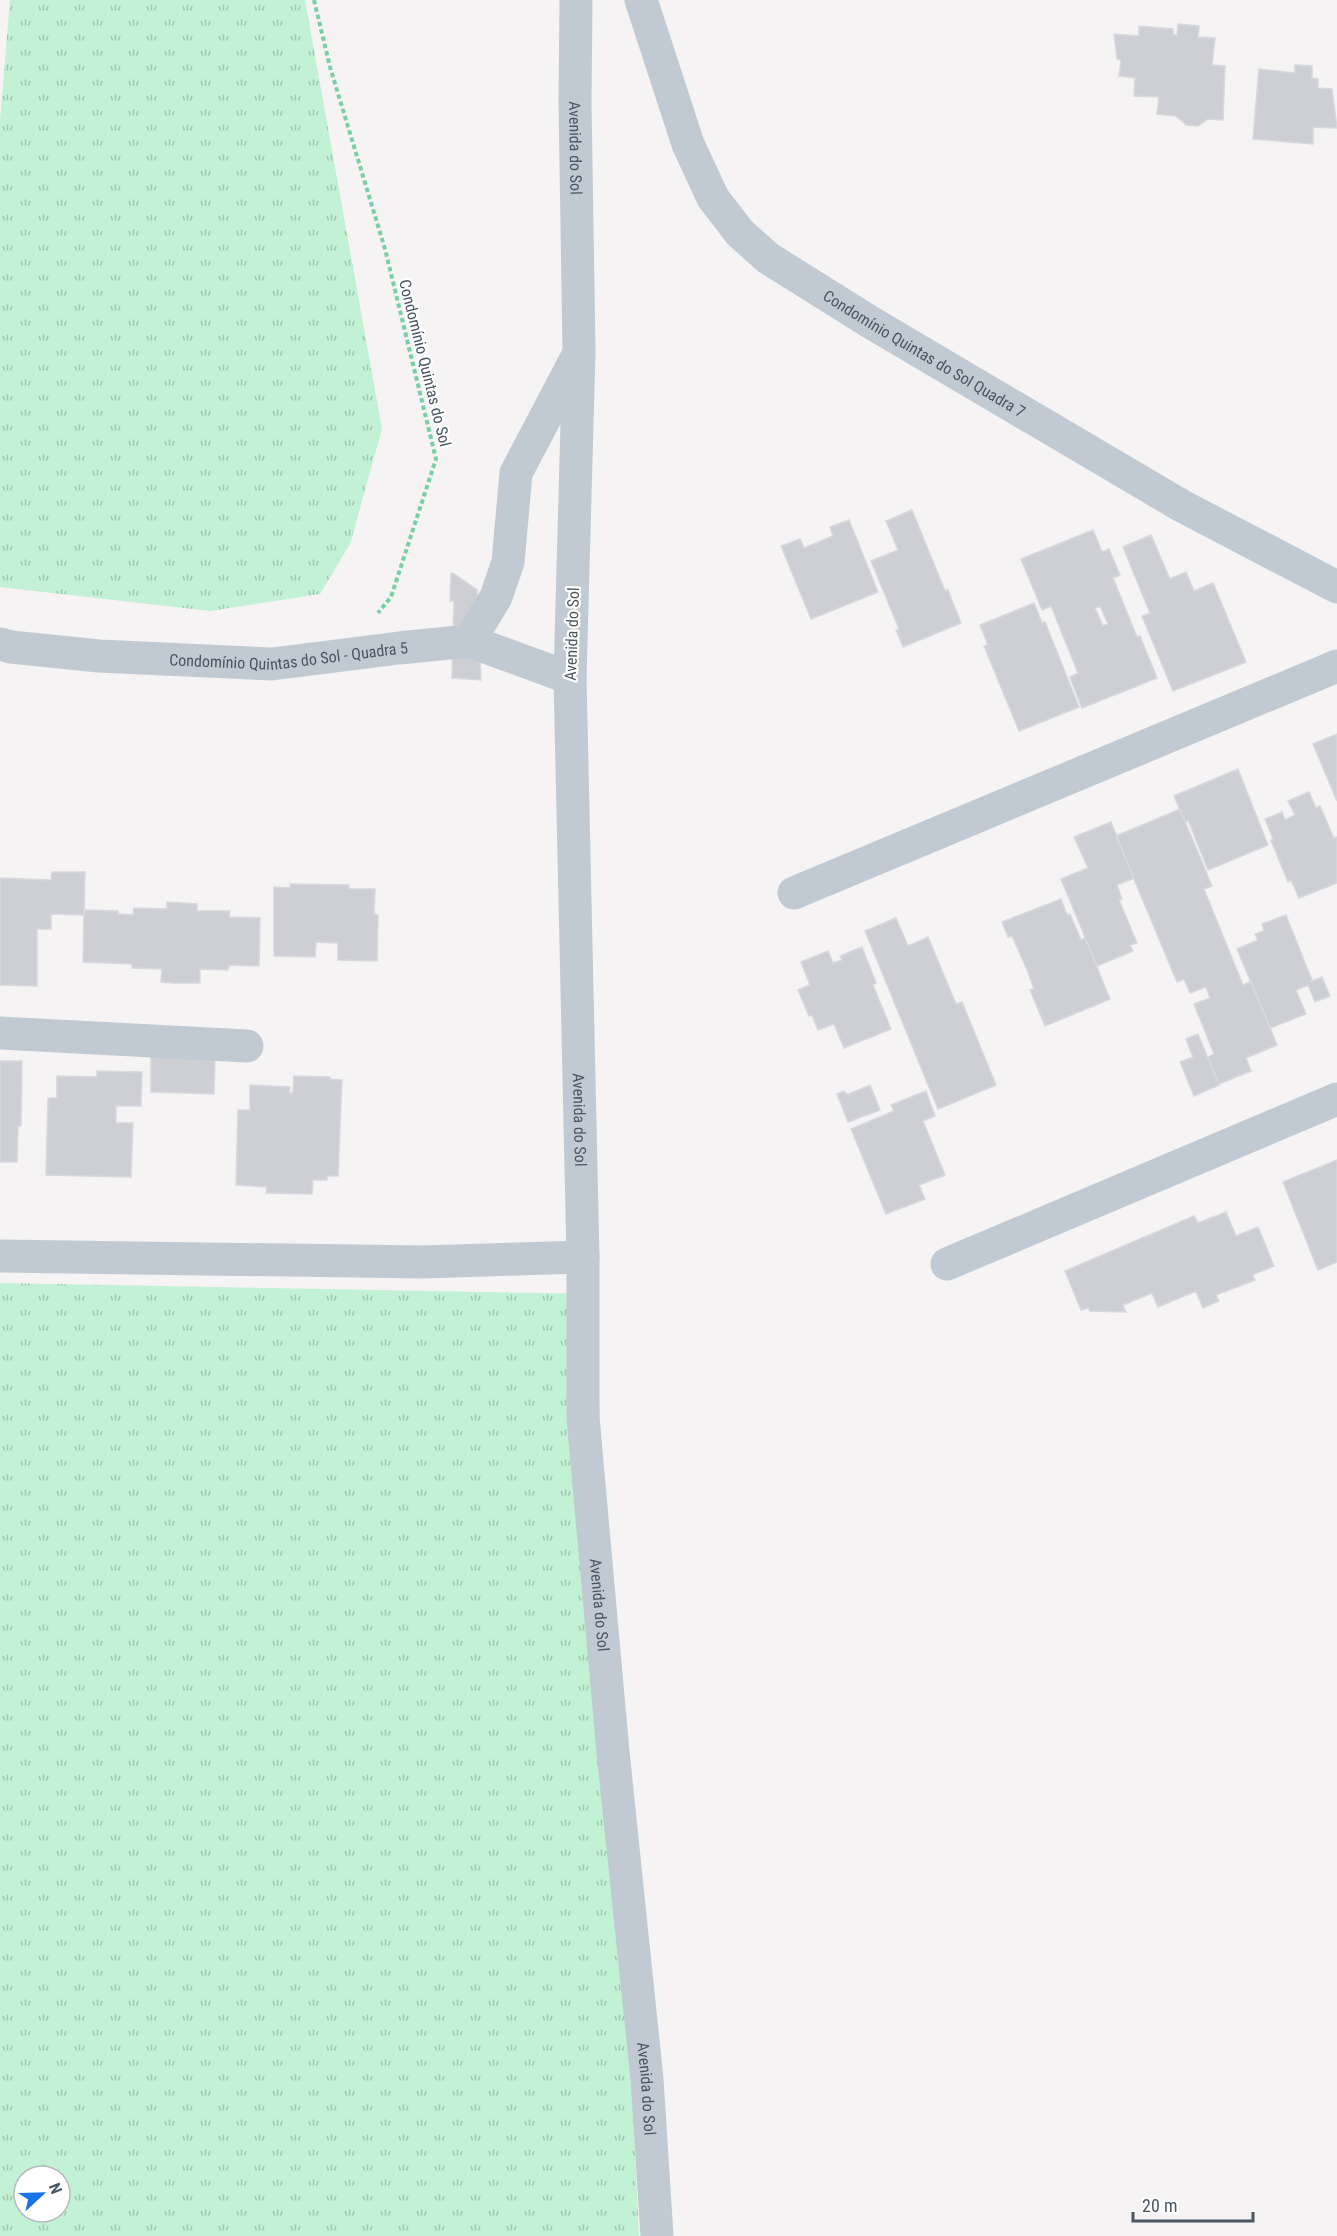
<svg xmlns="http://www.w3.org/2000/svg" width="1337" height="2236" font-family="'Roboto Condensed',sans-serif">
  <style>
    .grass { fill: url(#grass-tufts); fill-rule: evenodd }
    .building { fill: #cdcfd5; stroke: #d7d9de; stroke-width: 1.5; fill-rule: evenodd }
    .lines { fill: none; stroke-linecap: round; stroke-linejoin: round }
    .path { stroke: #7ad0a6; stroke-width: 4; stroke-dasharray: 4.5 3; stroke-linecap: butt }
    .minor { stroke: #c1cad2; stroke-width: 33 }
    .labels { text-anchor: middle; dominant-baseline: central; stroke-width: 4.5; stroke-linejoin: round; paint-order: stroke }
    .street-label { font-size: 16px; fill: #4a5661; stroke: #fff }
  </style>
  <defs>
    <pattern id="grass-tufts" width="24" height="20" patternUnits="userSpaceOnUse" patternTransform="scale(1.5)"><rect width="24" height="20" fill="#c3f1d5"/><path d="M3 7l-1-3M5 7V3M7 7l1-3M15 17l-1-3M17 17v-4M19 17l1-3" fill="none" stroke="#a0c6b0"/></pattern>
  </defs>
  <rect width="100%" height="100%" fill="#f5f3f3"/>
  <!-- grass -->
  <path class="grass" d="M10,0h295l77,429 -32,115 -30,50 -110,17 -210,-24v-467z
    M0,1283l594,11 45,942h-639zM24,2176h36v36h-36z"/>
  <!-- building -->
  <path class="building" d="M1178,24l21,2 -1,11 17,1 -3,27 13,1 -2,54 -15,-1 -10,7 -12,-1 -10,-9 -19,-2 2,-17 -25,-1 1,-18 -16,-2 2,-16 -4,-1 -3,-25 25,2v-10l34,3v6h4z
    M1295,65l17,1v12l6,1v9l14,1 5,39 -24,-1v17l-60,-5 6,-70 36,4z
    M912,510l33,81 3,-1 13,33 -58,24 -7,-17 3,-1 -28,-68 27,-11 -12,-29z
    M849,520l29,72 -67,27 -30,-73 19,-7 4,9 29,-12 -3,-9z
    M1093,530l9,22 7,-3 11,26 -7,3 24,59 3,-1 17,42 -75,30 -12,-31 8,-4 -27,-67 -9,4 -21,-51zM1100,606l8,18 -5,2 -8,-18z
    M1151,535l19,44 16,-7 8,19 19,-8 33,79 -73,29 -31,-75 8,-3 -27,-66z
    M453,573l24,17 4,90 -29,-2 2,-77h-4l1,-27z
    M1034,603l8,20 3,-1 34,85 -60,24 -35,-85 4,-1 -8,-20z
    M1337,734v67l-24,-57z
    M1238,769l30,76 -60,25 -20,-50 -3,2 -11,-26z
    M1309,792l7,16 4,-2 14,32 3,-1v46l-38,15 -8,-18 -3,2 -17,-42 2,-1 -8,-20 17,-7 3,8 10,-5 -7,-14z
    M1180,809l32,77 -8,3 39,96 8,-4 26,64 -31,13 5,13 -32,13 -11,-27 6,-3 -20,-50 16,-6 -4,-11 -16,6 -6,-14 -7,3 -61,-146z
    M1111,822l23,56 -17,7 5,14 -3,1 18,43 -7,2 3,6 -36,15 -36,-87 27,-11 -14,-31z
    M52,872h33l-1,43 -33,-1v15h-14v57l-37,-1v-107l51,2z
    M290,884l59,1v4h26l-1,25 4,1 -1,46 -39,-1v-17l-22,-1 -1,15 -41,-1v-69l16,1z
    M1061,899l6,16 3,-1 11,26 4,-2 25,61 -65,27 -15,-36 4,-1 -6,-17 -16,-36 -4,1 -6,-15z
    M167,902l30,2v7h33l-1,6 31,1 -1,48 -30,-1 -1,5 -28,-1v14h-25l-14,-1 1,-13 -30,-1v-4l-49,-2 1,-52 34,1v3l15,1 1,-7 33,1z
    M1286,915l26,65 -2,2 12,-5 8,19 -15,6 -7,-17 -12,5 10,24 -36,14 -33,-79 21,-9 -3,-6 9,-3 -2,-7z
    M896,918l12,28 20,-9 28,67 6,-2 34,83 -58,24 -73,-178z
    M862,947l14,36 -3,2 18,44 -47,19 -10,-24 -16,6 -6,-15 -3,1 -11,-26 12,-5 -9,-23 27,-11 5,12 9,-3 -2,-4z
    M1198,1034l21,51 -25,11 -14,-34 13,-5 -7,-18z
    M151,1053l64,1 -1,40 -63,-2z
    M0,1061h22l-1,65h-3l-1,36h-17z
    M97,1071l45,1 -1,34h-25v17h17l-2,54 -85,-2 2,-77h9v-22l40,1z
    M294,1076l36,1v2l12,1 -4,96h-11v4h-14l-1,14 -46,-1 1,-6 -31,-2 2,-75h12v-25l40,2 -1,6h4z
    M870,1085l10,25 -32,12 -11,-28 6,-3 7,5 -1,-2z
    M926,1091l9,25 -12,5 22,54 -26,10 6,14 -39,15 -35,-85 43,-18 -3,-6z
    M1337,1160v102l-19,8 -35,-88z
    M1226,1212l10,24 22,-9 16,39 -22,9 3,5 -39,15 3,6 -16,7 -7,-17 -38,16 -6,-14 -29,12 3,7 -36,-1 -2,-3 -7,2 -16,-39 129,-55 4,7z"/>
  <g class="lines">
    <!-- path -->
    <path class="path" d="M314,0l16,67 55,182 51,210 -45,138 -13,16"/>
    <!-- minor -->
    <g class="minor">
      <path id="s1" d="M576,0l-1,101 4,250 -9,327 13,579v161l30,334 34,327 10,157"/>
      <path id="s2" d="M641,0l47,144 25,54 27,35 28,25 102,64 312,184 155,81"/>
      <path d="M469,641l27,-44 12,-35 8,-89 60,-114"/>
      <path id="s3" d="M0,644l11,3 88,9 173,8 127,-16 70,-7 101,37"/>
      <path d="M794,893l543,-227"/>
      <path d="M0,1033l247,13"/>
      <path d="M0,1256l423,6 160,-5"/>
      <path d="M947,1264l390,-165"/>
    </g>
  </g>
  <g class="labels">
    <!-- street labels -->
    <g class="street-label">
      <text stroke="none"><textPath href="#s1" startOffset="148">Avenida do Sol</textPath></text>
      <text stroke="none"><textPath href="#s2" startOffset="476">Condomínio Quintas do Sol Quadra 7</textPath></text>
      <text transform="translate(425 363) rotate(76)">Condomínio Quintas do Sol</text>
      <text transform="translate(572 634) rotate(-88)">Avenida do Sol</text>
      <text stroke="none"><textPath href="#s3" startOffset="290">Condomínio Quintas do Sol - Quadra 5</textPath></text>
      <text stroke="none"><textPath href="#s1" startOffset="1120">Avenida do Sol</textPath></text>
      <text stroke="none"><textPath href="#s1" startOffset="1606">Avenida do Sol</textPath></text>
      <text stroke="none"><textPath href="#s1" startOffset="2092">Avenida do Sol</textPath></text>
    </g>
  </g>
  <!-- north arrow -->
  <g transform="translate(42 2194) rotate(68)"><circle r="28" fill="#ffffff" stroke="#b7bbc0" stroke-width="1.5"/>
  <path d="M0-4.5L10 22L0 15L-10 22Z" fill="#1a73e8"/>
  <text y="-9" font-size="16" font-weight="bold" text-anchor="middle" fill="#4a5661">N</text>
  </g>
  <!-- scale -->
  <path d="M1133 2212v9h120v-9" fill="none" stroke="#4a5661" stroke-width="3"/>
  <text x="1142" y="2212" font-size="18" fill="#4a5661" stroke="#ffffff" stroke-width="4.5" paint-order="stroke">20 m</text>
</svg>
